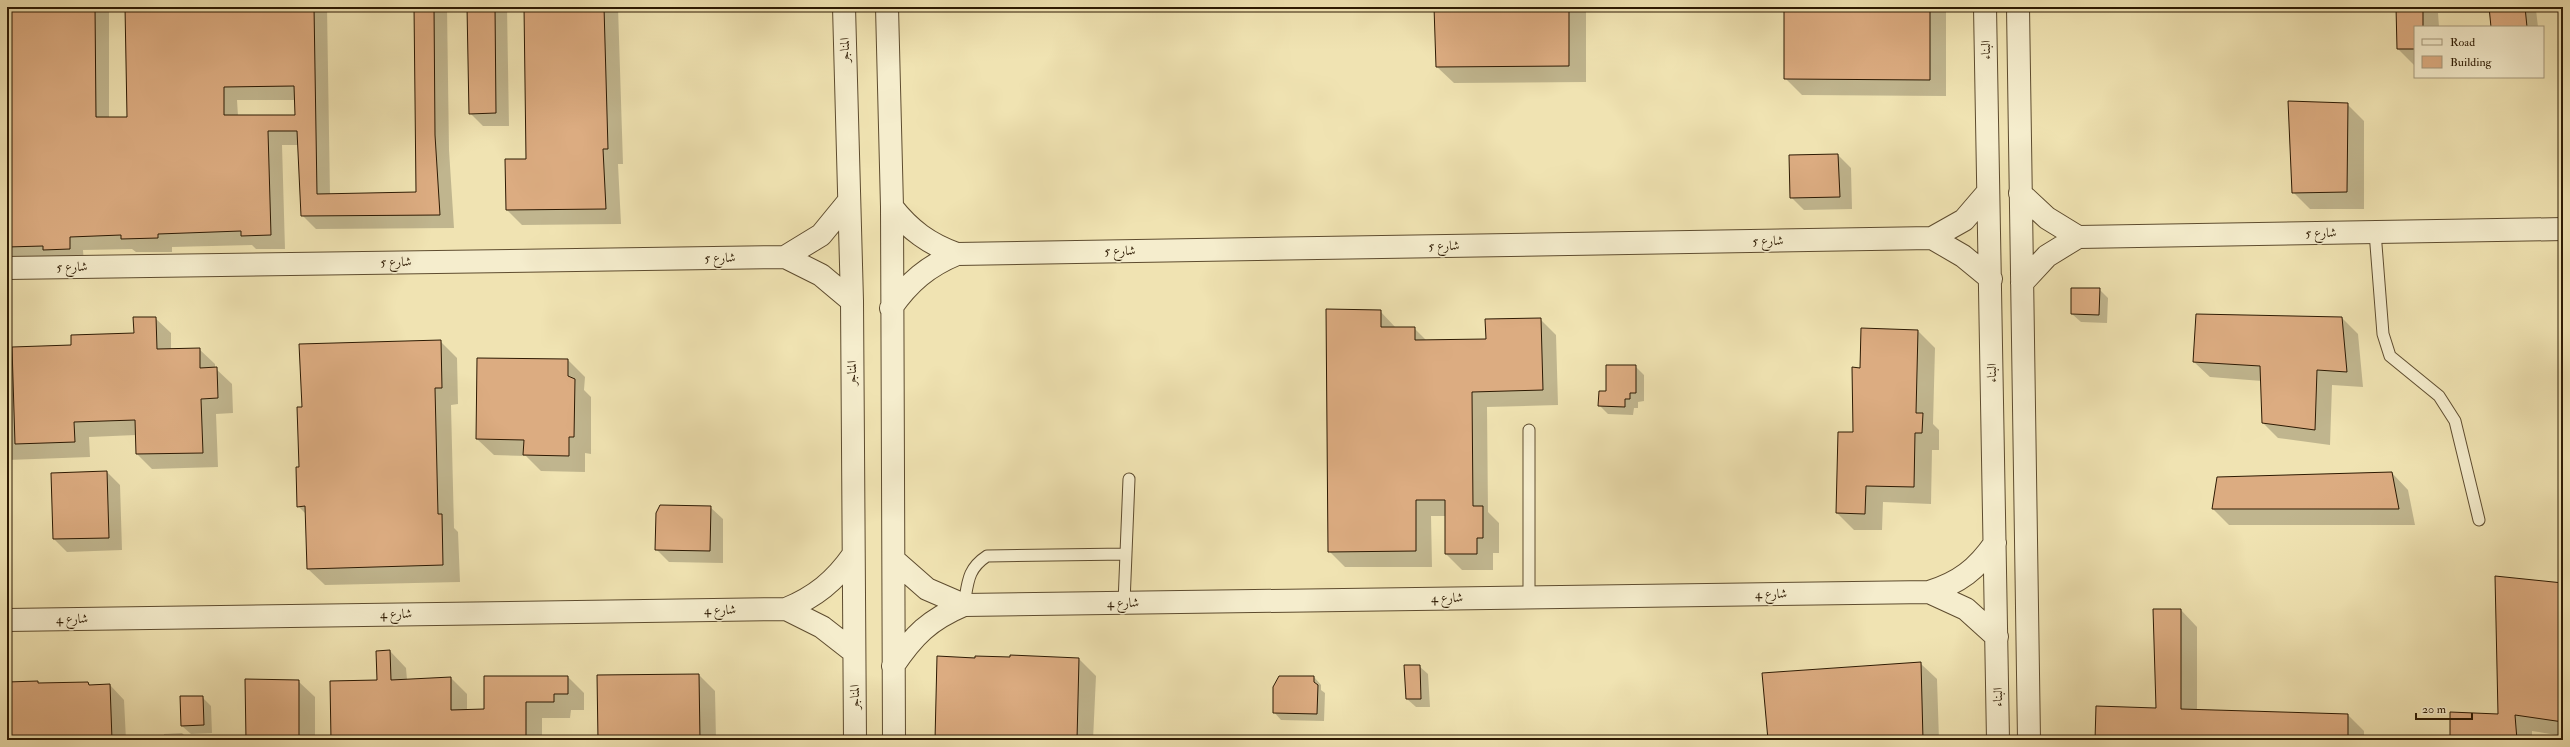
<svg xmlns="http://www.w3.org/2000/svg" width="2570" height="747" font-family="'IM FELL Double Pica',Amiri,serif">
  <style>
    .shadow { fill: #0003; fill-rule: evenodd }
    .building { fill: #dcac81; stroke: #2d1a03; fill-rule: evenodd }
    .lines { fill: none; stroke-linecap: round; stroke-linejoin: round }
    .service-casing { stroke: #5e4c2f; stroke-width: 13 }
    .minor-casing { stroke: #5e4c2f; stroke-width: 24 }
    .service { stroke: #f5edcd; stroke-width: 11 }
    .minor { stroke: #f5edcd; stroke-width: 22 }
    .labels { text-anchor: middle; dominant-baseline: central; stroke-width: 3; stroke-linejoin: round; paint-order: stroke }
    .street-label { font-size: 13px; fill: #2d1a03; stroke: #f5edcd }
  </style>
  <rect width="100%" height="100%" fill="#f0e3b2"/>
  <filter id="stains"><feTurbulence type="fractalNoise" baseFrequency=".005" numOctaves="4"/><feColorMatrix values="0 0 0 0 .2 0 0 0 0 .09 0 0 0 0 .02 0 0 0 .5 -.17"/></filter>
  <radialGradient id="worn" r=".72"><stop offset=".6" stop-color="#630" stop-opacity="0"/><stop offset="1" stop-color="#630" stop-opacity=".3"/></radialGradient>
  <!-- shadow -->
  <path class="shadow" d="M7,7h98l4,3v108h19l-2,-111h201l3,188 87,-2 -2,-186h32l2,143 5,78 -138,1 -14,-14 -3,-70h-17l3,104h-29l-4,-4 -80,2v5h-36l-4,-3 -49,1 1,13 -77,-3zM237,100h59v16h-58z
    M468,7h39l2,119h-26l-13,-13z
    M525,7h93l5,157h-5l3,60 -99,1 -15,-15 21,-50z
    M635,7h77l1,3 -74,1z
    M1435,7h151v75l-132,1 -17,-16z
    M1785,7h161v89l-144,-1 -17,-17z
    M2302,7h231l3,3 2,17h-46l-1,-14h-53l1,14h-24l-1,38 -16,-16 -1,-37h-91z
    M2347,104l17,17v88h-54l-17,-17z
    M1838,155l13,13 1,41 -48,1 -13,-13z
    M2099,289l9,9 -1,25 -26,-1 -9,-8z
    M1380,311l16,17h18l13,13 60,-1 53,-21 16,16 2,70 -71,2 1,105 11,11v30h-6v17h-31l-16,-16v-38h-15l1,51h-87l-16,-16z
    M155,318l16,15v17l28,-1 16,15v4l17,16 1,29 -17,1 2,53 -66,2 -15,-15 -1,-19 -47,2 1,20 -83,3v-112l65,-2 63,-12z
    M2342,318l16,16 5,53 -31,-2 -2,60 -52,-7 -15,-15 -1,-42 -52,-4 -16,-15z
    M1918,331l17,17 -2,76 6,6v20h-7l-1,54 -48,-2 -1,28h-28l-17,-17 17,-80 7,-64z
    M440,341l17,17 1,46 -7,1 3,123 4,4 2,50 -135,3 -17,-16 -1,-54 -9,-9 5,-98z
    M568,360l17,17 -1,13 7,7v57l-6,-1v19l-44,-1 -15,-15 -32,-1 -17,-16z
    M1635,366l9,9v26l-6,1v6h-4l-1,7 -25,-1 -9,-9z
    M107,472l13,13 2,65 -55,2 -13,-13z
    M2392,473l16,17 7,35h-186l-16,-16z
    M710,507l13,12v44l-54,-1 -13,-13z
    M2563,584v152l-31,-5v9h-81l48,-25z
    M2181,610l16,17v83l151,5 16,16v9h-268l61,-31z
    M390,651l16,17 1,12 44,-2 16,16v16h18l83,-33 16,16v17h-13l-1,8h-28v22h-210l46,-59z
    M938,657l141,2 17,17 -3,64h-157z
    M1920,663l17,16 2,61h-170z
    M1419,666l9,8 2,33h-14l-9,-8z
    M699,675l16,16 1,49h-117z
    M1314,677l7,8v5l4,3 -1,28 -43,-1 -7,-8z
    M298,681l17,16v43h-68z
    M88,683l3,3 19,-1 14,15 2,40h-119v-55z
    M202,697l9,9 1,27 -21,1 -9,-8z
    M182,733l7,7h-25v-6z"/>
  <!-- building -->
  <path class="building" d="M7,7h88l1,110h31l-2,-110h189l3,187 99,-2 -2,-185h20l1,128 5,80 -139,1 -4,-85h-29l3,104 -30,1v-5l-83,3v4l-37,1v-4l-51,2v12l-27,1v-4l-36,1zM294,86l1,29h-71v-28z
    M467,7h28l1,106 -27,1z
    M524,7h80l4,142h-5l3,60 -100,1 -1,-51h21z
    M1434,7h135v59l-133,1z
    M1784,7h146v73l-146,-1z
    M2396,7h27v20h-8v22h-18z
    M2489,7h36l2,20h-36z
    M2288,101l60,2 -1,89 -55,1z
    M1838,154l2,43 -50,1 -1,-43z
    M2071,288h29l-1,27 -28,-1z
    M1326,309l55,1v17h34v13l71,-1 -1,-20 56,-1 2,72 -71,2 1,114h10v32h-6v16h-32v-54h-29v51l-88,1z
    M2196,314l146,3 5,55 -30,-2 -2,60 -53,-7 -2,-57 -67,-4z
    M133,317h23l1,32 43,-1v20l17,-1 1,31 -17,1 2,54 -67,1 -1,-34 -61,2 1,20 -60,2 -3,-97 59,-2v-10l63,-2z
    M1861,328l57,2 -2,83h7l-1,20h-7l-1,54 -48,-1 -1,28 -29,-1 2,-81h15l-1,-65 8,1z
    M441,340l1,48h-7l3,126h4l1,51 -136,4 -2,-63 -8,1 -1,-40h3l-2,-60h5l-3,-63z
    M477,358l91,1v17l7,3 -1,58h-5v19l-46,-1 1,-15 -48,-1z
    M1606,365h30v28h-6v6h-5v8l-27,-1 1,-15h7z
    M107,471l2,67 -56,1 -2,-66z
    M2392,472l7,37h-187l5,-32z
    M660,505l51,1 -1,45 -55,-1 1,-37z
    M2495,576l68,7v139l-48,-7 2,25h-67v-28l48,2z
    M2153,609h28v100l167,5v26h-253l1,-34 60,2z
    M390,650l1,30 60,-3v33l33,-1v-33h84v18h-14v8h-28v38h-195l-1,-59 47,-1 -1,-29z
    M1010,655l69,3 -2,82h-142l2,-84 38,2v-2l35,1z
    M1921,662l2,78h-155l-6,-67z
    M1404,665h16l1,34h-15z
    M699,674l1,66h-102l-1,-65z
    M1279,676h35v6l4,3 -1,29 -44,-1v-26z
    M245,679l54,1v60h-53z
    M38,681v2l50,-1 1,3 21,-1 2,56h-105v-58z
    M180,696h23l1,29 -23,1z"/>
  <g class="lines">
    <defs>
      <path id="service" d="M2375,232l8,102 7,22 49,40 16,25 24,99
        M1529,430v167
        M1124,603l5,-124
        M964,605c4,-22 3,-36 23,-49l139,-2"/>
      <path id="minor" d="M844,7l8,294 3,439
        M887,7l5,200 2,533
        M1985,7l13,733
        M2018,7l11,733
        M2020,193l27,25 31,19
        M892,207c18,23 37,37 65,47l975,-16 32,-18 24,-28
        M1932,238l31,18 28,23
        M785,257l36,-22 27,-33
        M7,268l778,-11 36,18 31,26
        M2022,283l25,-27 31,-19 485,-8
        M891,308c18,-26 37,-42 66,-54
        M894,560l33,29 37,16 965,-13c30,-9 48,-23 66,-49
        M1929,592l37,17 31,28
        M786,609l36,18 32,25
        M7,620l779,-11c29,-12 49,-28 67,-54
        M893,666c21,-31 36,-46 71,-61"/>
    </defs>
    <!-- service casing -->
    <use href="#service" class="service-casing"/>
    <!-- minor casing -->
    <use href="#minor" class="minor-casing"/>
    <!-- service -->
    <use href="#service" class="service"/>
    <!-- minor -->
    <use href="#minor" class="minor"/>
  </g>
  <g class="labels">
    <!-- street labels -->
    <g class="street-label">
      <text transform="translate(845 50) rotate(-91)">المناجر</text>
      <text transform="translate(1986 50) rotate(-91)">البناء</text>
      <text transform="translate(2321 233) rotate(-1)">شارع 5</text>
      <text transform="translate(1768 241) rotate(-1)">شارع 5</text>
      <text transform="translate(1444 246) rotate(-1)">شارع 5</text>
      <text transform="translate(1120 251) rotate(-1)">شارع 5</text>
      <text transform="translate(720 258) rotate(-1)">شارع 5</text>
      <text transform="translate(396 262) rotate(-1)">شارع 5</text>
      <text transform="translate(72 267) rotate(-1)">شارع 5</text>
      <text transform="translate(852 373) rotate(-90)">المناجر</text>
      <text transform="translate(1992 373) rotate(-91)">البناء</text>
      <text transform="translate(1771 594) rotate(-1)">شارع 4</text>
      <text transform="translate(1447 598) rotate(-1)">شارع 4</text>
      <text transform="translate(1123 603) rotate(-1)">شارع 4</text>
      <text transform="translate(720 610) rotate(-1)">شارع 4</text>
      <text transform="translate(396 614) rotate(-1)">شارع 4</text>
      <text transform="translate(72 619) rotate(-1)">شارع 4</text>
      <text transform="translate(855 697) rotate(-91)">المناجر</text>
      <text transform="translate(1998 697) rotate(-90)">البناء</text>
    </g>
  </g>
  <!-- margin -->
  <rect width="2570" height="747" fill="none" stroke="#f0e3b2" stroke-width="24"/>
  <rect x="8" y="8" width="2554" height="731" fill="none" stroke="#2d1a03" stroke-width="2"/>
  <rect x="12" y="12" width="2546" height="723" fill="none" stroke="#2d1a03"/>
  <!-- legend -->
  <rect x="2414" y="26" width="130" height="52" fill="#f5edcd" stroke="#a5997c"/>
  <rect x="2422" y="39" width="20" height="6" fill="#f5edcd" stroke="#a5997c"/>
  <text x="2450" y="46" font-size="12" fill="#2d1a03">Road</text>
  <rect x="2422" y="56" width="20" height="12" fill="#dcac81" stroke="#a5997c"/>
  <text x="2450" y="66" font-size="12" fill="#2d1a03">Building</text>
  <!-- scale -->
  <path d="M2416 713v6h56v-6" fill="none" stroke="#2d1a03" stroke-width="2"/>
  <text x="2422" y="713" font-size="12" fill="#2d1a03" stroke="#f5edcd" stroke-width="3" paint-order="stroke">20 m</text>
  <rect width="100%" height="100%" filter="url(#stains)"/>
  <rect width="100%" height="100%" fill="url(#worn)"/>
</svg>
